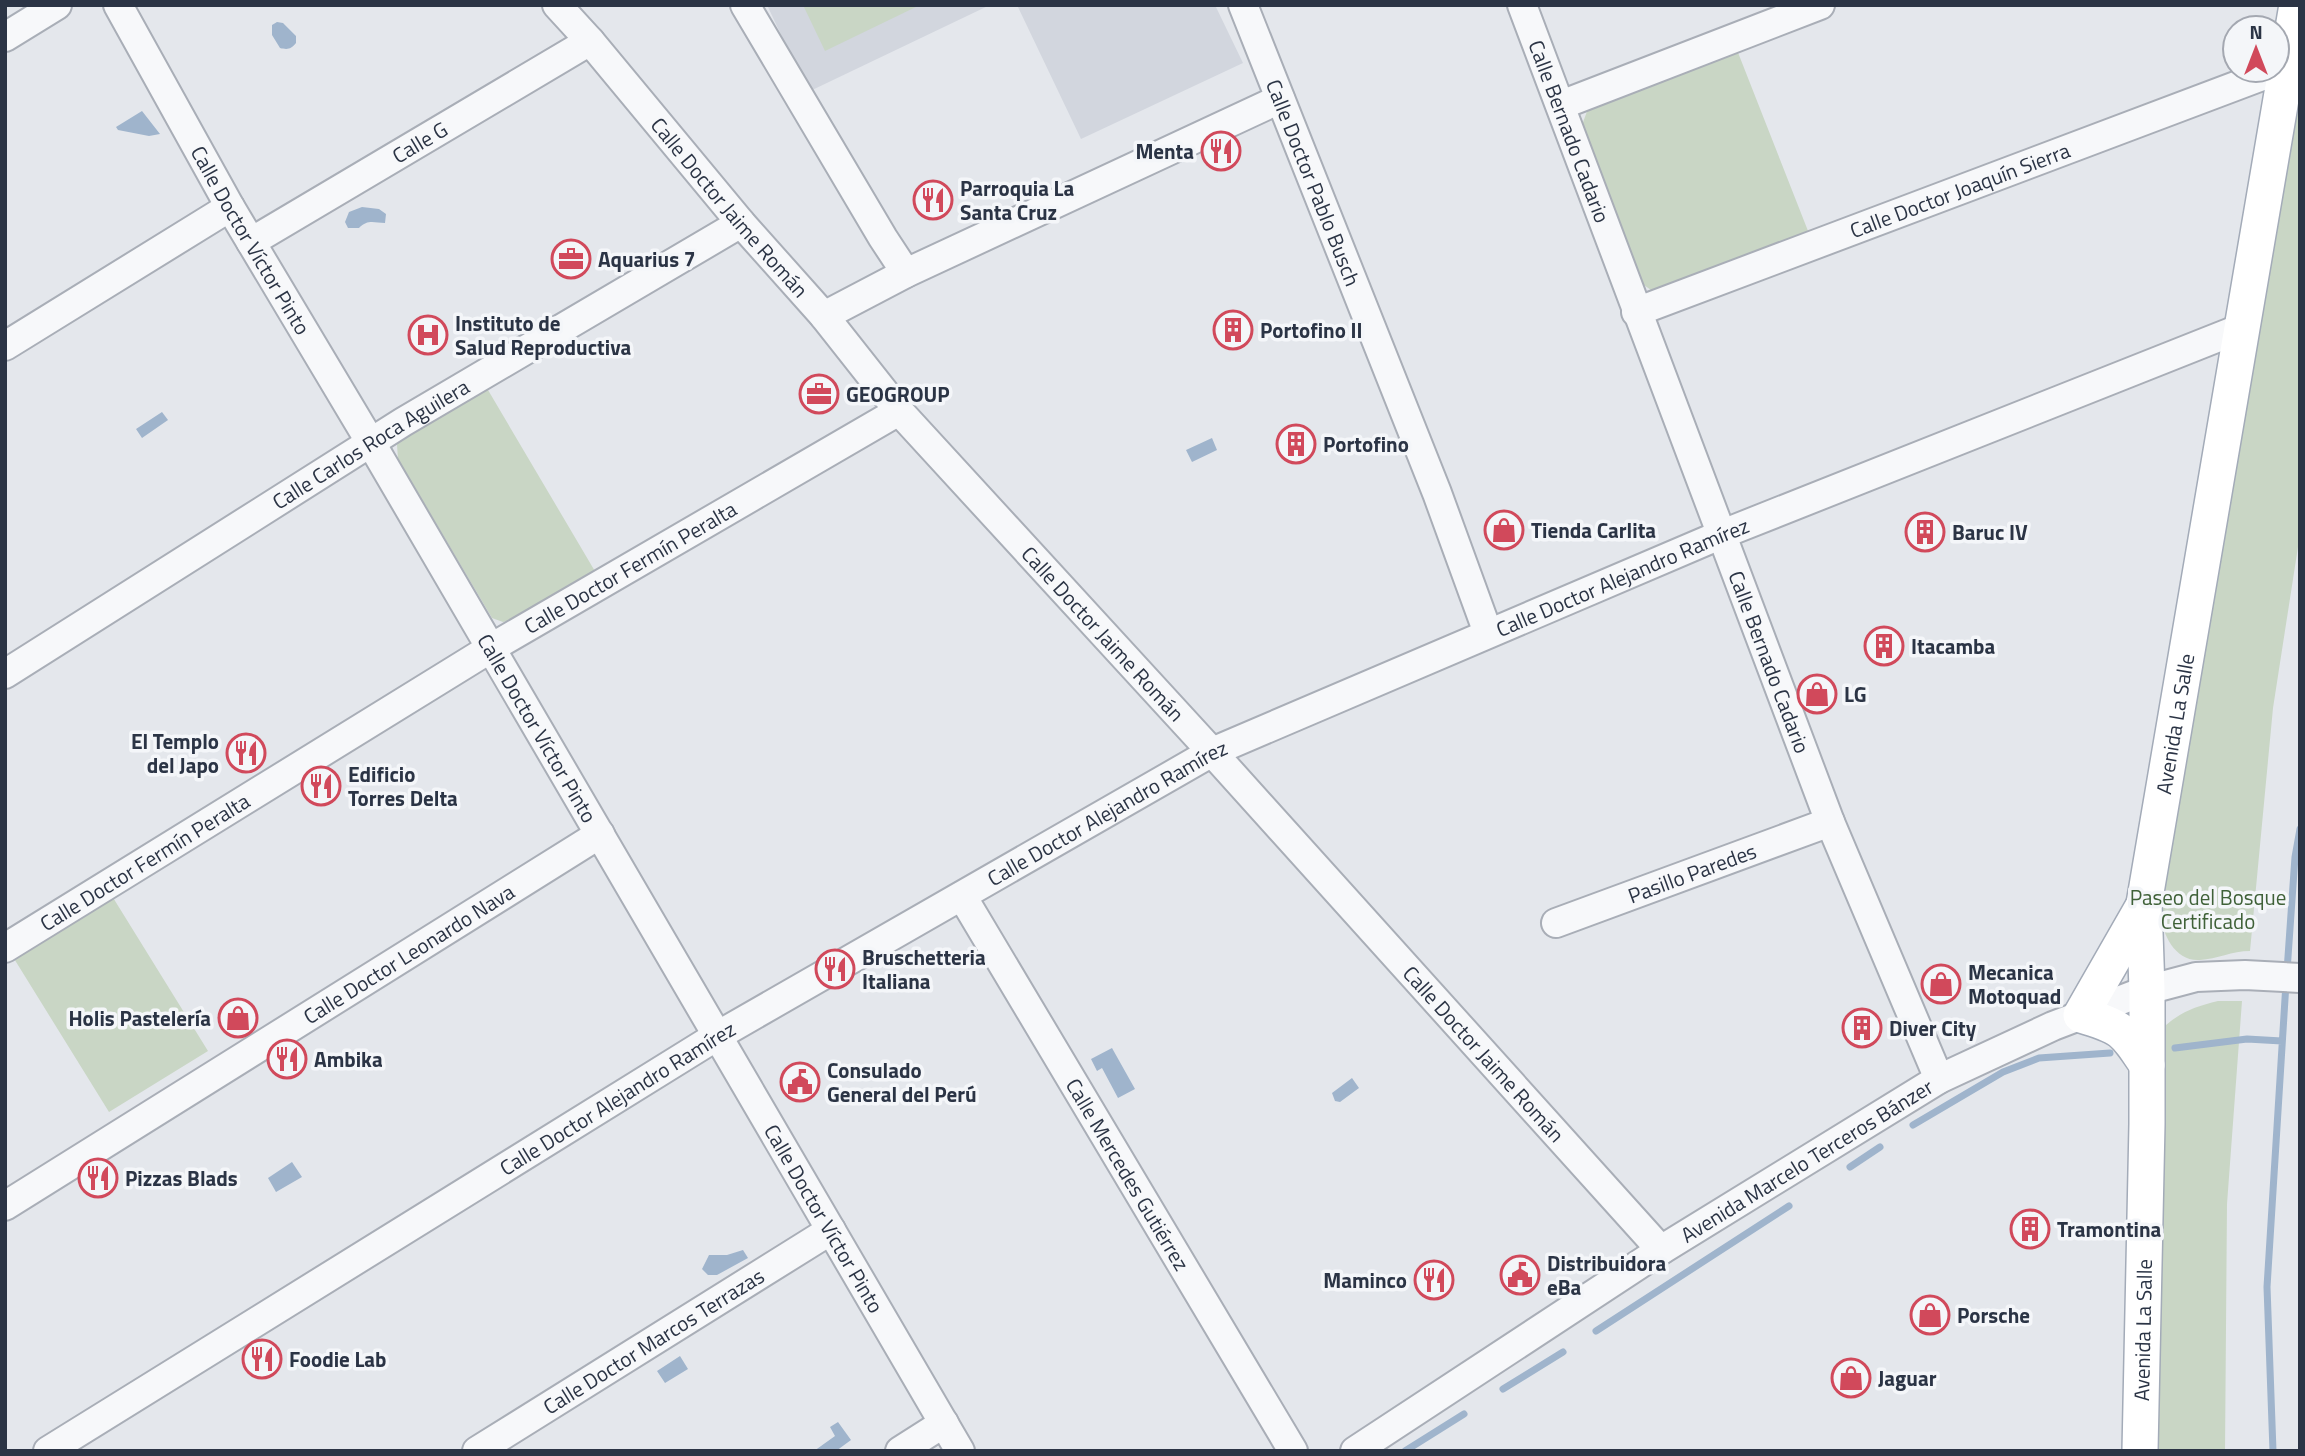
<svg xmlns="http://www.w3.org/2000/svg" width="2305" height="1456" font-family="'Titillium Web',sans-serif">
  <style>
    .built { fill: #d2d6de }
    .green { fill: #c9d6c5 }
    .water { fill: #9fb4cc }
    .lines { fill: none; stroke-linecap: round; stroke-linejoin: round }
    .stream { stroke: #9fb4cc; stroke-width: 7 }
    .minor-casing { stroke: #a9aeb7; stroke-width: 32 }
    .major-casing { stroke: #a3abb8; stroke-width: 38 }
    .minor { stroke: #f7f8fa; stroke-width: 28 }
    .major { stroke: #fff; stroke-width: 35 }
    .labels { text-anchor: middle; dominant-baseline: central; stroke-width: 7; stroke-linejoin: round; paint-order: stroke }
    .street-label { font-size: 21px; fill: #2b3445; stroke: #f4f6f9 }
    .poi-label { font-size: 21px; font-weight: bold; fill: #2b3445; stroke: #f4f6f9; text-anchor: start }
    .park-label { font-size: 21px; fill: #3f6138; stroke: #f4f6f9 }
  </style>
  <rect width="100%" height="100%" fill="#e4e7ec"/>
  <!-- built -->
  <path class="built" d="M767,5h223l-182,87z
    M1017,5h198l28,58 -162,76z"/>
  <!-- green -->
  <path class="green" d="M803,5h117l-95,46z
    M1737,50l73,186 -144,54h-15l-10,-7 -59,-158 7,-19z
    M2300,96v438l-27,174 -23,243c-18,0 -33,8 -50,9 -24,2 -38,-25 -39,-46z
    M488,390l108,183 -83,47 -10,2 -11,-4 -94,-159 -1,-14 4,-9z
    M112,896l96,155 -99,61 -96,-155z
    M2218,1001h24l-15,203 -2,247h-73l4,-416c18,-20 36,-28 62,-34z"/>
  <!-- water -->
  <path class="water" d="M277,22l6,1 13,13v7c-5,6 -8,7 -16,5l-8,-13v-10z
    M142,111l18,23 -11,2 -31,-6 -2,-3z
    M362,207l17,2 7,5 -1,9c-11,0 -17,-4 -26,5h-11l-3,-6 4,-10z
    M162,412l6,8 -26,18 -6,-9z
    M1212,438l5,12 -25,12 -6,-12z
    M1112,1048l23,41 -17,9 -16,-30 -5,3 -6,-12z
    M1352,1078l7,10 -19,14 -5,-1 -3,-8z
    M292,1162l10,15 -26,15 -8,-14z
    M743,1250l5,8 -31,17h-9l-6,-6 7,-14h18z
    M680,1356l8,13 -23,14 -8,-12z
    M838,1422l13,18 -15,11h-22l21,-15 -5,-9z"/>
  <g class="lines">
    <!-- stream -->
    <path class="stream" d="M2287,971l8,-114 5,-28
      M2175,1048l72,-9 35,2
      M1913,1125l90,-53 36,-14 71,-5
      M1850,1167l30,-20
      M1596,1331l193,-125
      M1503,1389l60,-37
      M1405,1451l59,-37
      M2273,1451l-6,-164 19,-304"/>
    <defs>
      <g id="minor">
        <path id="s1" d="M118,5l112,202 141,236 589,1008"/>
        <path id="s2" d="M557,5l33,36 151,182 83,93 75,95 313,341 449,498"/>
        <path d="M745,5l138,233 23,35"/>
        <path id="s3" d="M1243,5l194,488 51,140"/>
        <path id="s4" d="M1522,5l308,817 109,257"/>
        <path d="M5,37l52,-32"/>
        <path d="M1561,105l259,-100"/>
        <path id="s5" d="M251,242l339,-201"/>
        <path id="s6" d="M1636,312l650,-245"/>
        <path d="M824,316l82,-43 374,-174"/>
        <path d="M5,346l225,-139"/>
        <path id="s7" d="M5,674l398,-252 338,-199"/>
        <path id="s8" d="M962,896l331,555"/>
        <path id="s9" d="M1556,923l274,-101"/>
        <path id="s10" d="M5,948l486,-300 408,-237"/>
        <path id="s11" d="M5,1206l595,-372"/>
        <path id="s12" d="M48,1451l669,-415 495,-284 508,-217 524,-208"/>
        <path id="s13" d="M477,1451l354,-221"/>
        <path d="M900,1451l44,-28"/>
        <path id="s14" d="M1355,1451l306,-201 278,-171 114,-53 94,-36 49,-13 49,-2 55,3"/>
      </g>
      <g id="major">
        <path d="M2144,905l-63,110c41,12 43,15 66,50"/>
        <path id="s15" d="M2140,1451l7,-327v-134l-3,-86 153,-899"/>
      </g>
    </defs>
    <!-- minor casing -->
    <use href="#minor" class="minor-casing"/>
    <!-- major casing -->
    <use href="#major" class="major-casing"/>
    <!-- minor -->
    <use href="#minor" class="minor"/>
    <!-- major -->
    <use href="#major" class="major"/>
  </g>
  <!-- icons -->
  <defs>
    <symbol id="restaurant-ring" viewBox="-11 -11 22 22"><circle r="9.5" fill="#f4f6f9" stroke="#d1495b" stroke-width="1.5"/><path d="M-5-6h1v4h1v-4h1v4h1v-4h1v5L-1.5 .5V6h-2V.5L-5-1ZM5-6V6H3V1.5H1.5Q1.5-4 5-6Z" fill="#d1495b"/></symbol>
    <symbol id="office-ring" viewBox="-11 -11 22 22"><circle r="9.5" fill="#f4f6f9" stroke="#d1495b" stroke-width="1.5"/><path d="M-6-3h4V-5.5h4V-3h4V5H-6ZM-1-4.5V-3h2v-1.5ZM-6 0V1H6V0Z" fill="#d1495b"/></symbol>
    <symbol id="building-ring" viewBox="-11 -11 22 22"><circle r="9.5" fill="#f4f6f9" stroke="#d1495b" stroke-width="1.5"/><path d="M-4-6H4V6H1V3H-1V6H-4ZM-2.5-4.3h1.7v1.8h-1.7ZM.8-4.3h1.7v1.8H.8ZM-2.5-1h1.7V.8h-1.7ZM.8-1h1.7V.8H.8Z" fill="#d1495b"/></symbol>
    <symbol id="hospital-ring" viewBox="-11 -11 22 22"><circle r="9.5" fill="#f4f6f9" stroke="#d1495b" stroke-width="1.5"/><path d="M-5-5h3v3.5h4V-5h3V5h-3V1.5h-4V5h-3Z" fill="#d1495b"/></symbol>
    <symbol id="shop-ring" viewBox="-11 -11 22 22"><circle r="9.5" fill="#f4f6f9" stroke="#d1495b" stroke-width="1.5"/><path d="M-5-2.5h2.3a2.7 3.5 0 0 1 5.4 0H5L5.5 6h-11ZM-1.5-2.5h3a1.5 2.3 0 0 0-3 0Z" fill="#d1495b"/></symbol>
    <symbol id="civic-ring" viewBox="-11 -11 22 22"><circle r="9.5" fill="#f4f6f9" stroke="#d1495b" stroke-width="1.5"/><path d="M-.6-6.5H3V-4.5H.6V-3L4-1V1h2V6H-6V1h2V-1L-.6-3ZM-1.2 2.5V6h2.4V2.5Z" fill="#d1495b"/></symbol>
  </defs>
  <g fill-rule="evenodd">
    <use href="#restaurant-ring" x="1199" y="129" width="44" height="44"/>
    <use href="#restaurant-ring" x="911" y="178" width="44" height="44"/>
    <use href="#office-ring" x="549" y="237" width="44" height="44"/>
    <use href="#building-ring" x="1211" y="308" width="44" height="44"/>
    <use href="#hospital-ring" x="406" y="313" width="44" height="44"/>
    <use href="#office-ring" x="797" y="372" width="44" height="44"/>
    <use href="#building-ring" x="1274" y="422" width="44" height="44"/>
    <use href="#shop-ring" x="1482" y="508" width="44" height="44"/>
    <use href="#building-ring" x="1903" y="510" width="44" height="44"/>
    <use href="#building-ring" x="1862" y="624" width="44" height="44"/>
    <use href="#shop-ring" x="1795" y="672" width="44" height="44"/>
    <use href="#restaurant-ring" x="224" y="731" width="44" height="44"/>
    <use href="#restaurant-ring" x="299" y="764" width="44" height="44"/>
    <use href="#restaurant-ring" x="813" y="947" width="44" height="44"/>
    <use href="#shop-ring" x="1919" y="962" width="44" height="44"/>
    <use href="#shop-ring" x="216" y="996" width="44" height="44"/>
    <use href="#building-ring" x="1840" y="1006" width="44" height="44"/>
    <use href="#restaurant-ring" x="265" y="1037" width="44" height="44"/>
    <use href="#civic-ring" x="778" y="1060" width="44" height="44"/>
    <use href="#restaurant-ring" x="76" y="1156" width="44" height="44"/>
    <use href="#building-ring" x="2008" y="1207" width="44" height="44"/>
    <use href="#civic-ring" x="1498" y="1253" width="44" height="44"/>
    <use href="#restaurant-ring" x="1412" y="1258" width="44" height="44"/>
    <use href="#shop-ring" x="1908" y="1293" width="44" height="44"/>
    <use href="#restaurant-ring" x="240" y="1337" width="44" height="44"/>
    <use href="#shop-ring" x="1829" y="1356" width="44" height="44"/>
  </g>
  <g class="labels">
    <!-- street labels -->
    <g class="street-label">
      <text stroke="none"><textPath href="#s4" startOffset="135">Calle Bernado Cadario</textPath></text>
      <text stroke="none"><textPath href="#s5" startOffset="196">Calle G</textPath></text>
      <text stroke="none"><textPath href="#s3" startOffset="191">Calle Doctor Pablo Busch</textPath></text>
      <text stroke="none"><textPath href="#s6" startOffset="346">Calle Doctor Joaquín Sierra</textPath></text>
      <text stroke="none"><textPath href="#s2" startOffset="266">Calle Doctor Jaime Román</textPath></text>
      <text stroke="none"><textPath href="#s1" startOffset="270">Calle Doctor Víctor Pinto</textPath></text>
      <text stroke="none"><textPath href="#s7" startOffset="432">Calle Carlos Roca Aguilera</textPath></text>
      <text stroke="none"><textPath href="#s10" startOffset="732">Calle Doctor Fermín Peralta</textPath></text>
      <text stroke="none"><textPath href="#s12" startOffset="1804">Calle Doctor Alejandro Ramírez</textPath></text>
      <text stroke="none"><textPath href="#s2" startOffset="833">Calle Doctor Jaime Román</textPath></text>
      <text stroke="none"><textPath href="#s4" startOffset="702">Calle Bernado Cadario</textPath></text>
      <text stroke="none"><textPath href="#s15" startOffset="730">Avenida La Salle</textPath></text>
      <text stroke="none"><textPath href="#s1" startOffset="836">Calle Doctor Víctor Pinto</textPath></text>
      <text stroke="none"><textPath href="#s12" startOffset="1237">Calle Doctor Alejandro Ramírez</textPath></text>
      <text stroke="none"><textPath href="#s10" startOffset="164">Calle Doctor Fermín Peralta</textPath></text>
      <text stroke="none"><textPath href="#s9" startOffset="145">Pasillo Paredes</textPath></text>
      <text stroke="none"><textPath href="#s11" startOffset="476">Calle Doctor Leonardo Nava</textPath></text>
      <text stroke="none"><textPath href="#s2" startOffset="1400">Calle Doctor Jaime Román</textPath></text>
      <text stroke="none"><textPath href="#s12" startOffset="670">Calle Doctor Alejandro Ramírez</textPath></text>
      <text stroke="none"><textPath href="#s14" startOffset="537">Avenida Marcelo Terceros Bánzer</textPath></text>
      <text stroke="none"><textPath href="#s8" startOffset="324">Calle Mercedes Gutiérrez</textPath></text>
      <text stroke="none"><textPath href="#s1" startOffset="1404">Calle Doctor Víctor Pinto</textPath></text>
      <text stroke="none"><textPath href="#s15" startOffset="121">Avenida La Salle</textPath></text>
      <text stroke="none"><textPath href="#s13" startOffset="208">Calle Doctor Marcos Terrazas</textPath></text>
    </g>
    <!-- poi labels -->
    <g class="poi-label">
      <text x="1194" y="151" text-anchor="end">Menta</text>
      <text x="960" y="188">Parroquia La<tspan x="960" dy="24">Santa Cruz</tspan></text>
      <text x="598" y="259">Aquarius 7</text>
      <text x="455" y="323">Instituto de<tspan x="455" dy="24">Salud Reproductiva</tspan></text>
      <text x="1260" y="330">Portofino II</text>
      <text x="846" y="394">GEOGROUP</text>
      <text x="1323" y="444">Portofino</text>
      <text x="1531" y="530">Tienda Carlita</text>
      <text x="1952" y="532">Baruc IV</text>
      <text x="1911" y="646">Itacamba</text>
      <text x="1844" y="694">LG</text>
      <text x="219" y="741" text-anchor="end">El Templo<tspan x="219" dy="24">del Japo</tspan></text>
      <text x="348" y="774">Edificio<tspan x="348" dy="24">Torres Delta</tspan></text>
      <text x="862" y="957">Bruschetteria<tspan x="862" dy="24">Italiana</tspan></text>
      <text x="1968" y="972">Mecanica<tspan x="1968" dy="24">Motoquad</tspan></text>
      <text x="211" y="1018" text-anchor="end">Holis Pastelería</text>
      <text x="1889" y="1028">Diver City</text>
      <text x="314" y="1059">Ambika</text>
      <text x="827" y="1070">Consulado<tspan x="827" dy="24">General del Perú</tspan></text>
      <text x="125" y="1178">Pizzas Blads</text>
      <text x="2057" y="1229">Tramontina</text>
      <text x="1547" y="1263">Distribuidora<tspan x="1547" dy="24">eBa</tspan></text>
      <text x="1407" y="1280" text-anchor="end">Maminco</text>
      <text x="1957" y="1315">Porsche</text>
      <text x="289" y="1359">Foodie Lab</text>
      <text x="1878" y="1378">Jaguar</text>
    </g>
    <!-- park labels -->
    <g class="park-label">
      <text x="2208" y="897">Paseo del Bosque<tspan x="2208" dy="24">Certificado</tspan></text>
    </g>
  </g>
  <!-- border -->
  <rect width="2305" height="1456" fill="none" stroke="#2b3445" stroke-width="14"/>
  <!-- north arrow -->
  <g transform="translate(2256 49)"><circle r="33" fill="#f4f6f9" stroke="#a4a8b1" stroke-width="2"/>
  <path d="M0-5L12 26L0 18L-12 26Z" fill="#d1495b"/>
  <text y="-10" font-size="19" font-weight="bold" text-anchor="middle" fill="#2b3445">N</text>
  </g>
</svg>
